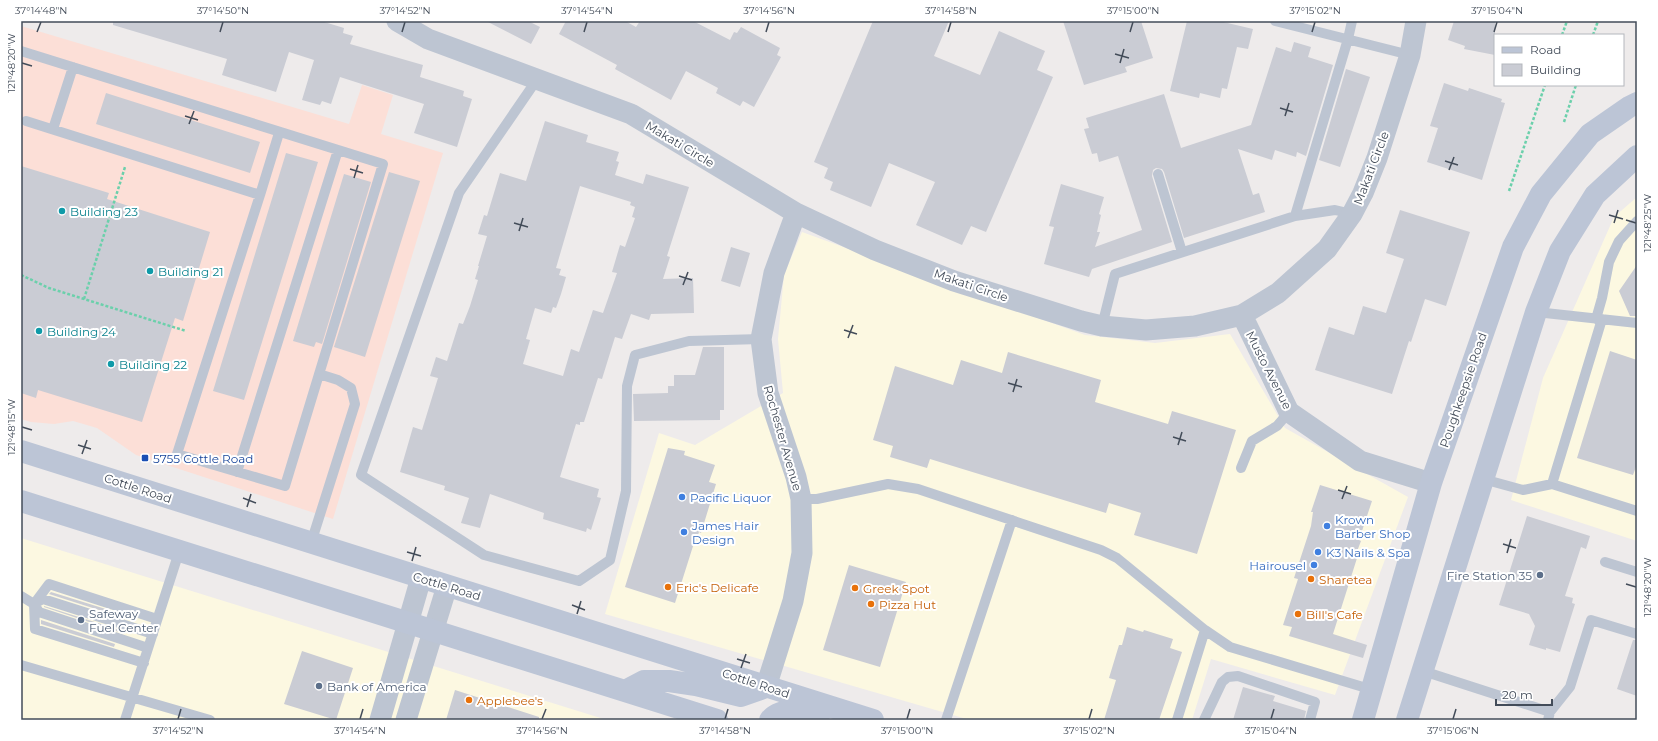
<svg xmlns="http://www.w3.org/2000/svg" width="1658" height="741" font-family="Montserrat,sans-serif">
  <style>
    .commercial { fill: #fcf8e1 }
    .medical { fill: #fcdfd7 }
    .building { fill: #caccd4; fill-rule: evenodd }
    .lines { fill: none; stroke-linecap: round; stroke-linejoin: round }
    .path { stroke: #6bd0ab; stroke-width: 2.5; stroke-dasharray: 3 2; stroke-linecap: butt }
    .lane { stroke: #bdc5d2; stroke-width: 10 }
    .street { stroke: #bdc5d2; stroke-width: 21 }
    .secondary { stroke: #bcc5d6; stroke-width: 22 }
    .ticks { fill: none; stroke: #434c59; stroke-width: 1.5 }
    .culture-dot { fill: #0f9aa8; stroke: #fff; stroke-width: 1.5 }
    .transit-dot { fill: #1a4fb4; stroke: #fff; stroke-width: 1.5 }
    .shop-dot { fill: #3f7fe0; stroke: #fff; stroke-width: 1.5 }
    .service-dot { fill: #5c6f8a; stroke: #fff; stroke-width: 1.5 }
    .food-dot { fill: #e8710a; stroke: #fff; stroke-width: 1.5 }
    .labels { text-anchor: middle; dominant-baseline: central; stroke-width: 4; stroke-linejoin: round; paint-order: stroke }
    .street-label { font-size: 12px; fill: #434c59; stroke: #fff }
    .culture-label { font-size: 12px; fill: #0d838f; stroke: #fff; text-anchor: start }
    .transit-label { font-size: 12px; fill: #164399; stroke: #fff; text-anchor: start }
    .shop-label { font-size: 12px; fill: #366cbe; stroke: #fff; text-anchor: start }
    .service-label { font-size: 12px; fill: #4e5e75; stroke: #fff; text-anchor: start }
    .food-label { font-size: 12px; fill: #c56008; stroke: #fff; text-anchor: start }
    .neatline { fill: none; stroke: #434c59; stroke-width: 1.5 }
    .ticks-label { font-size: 10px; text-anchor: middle; fill: #434c59 }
  </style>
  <rect width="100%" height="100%" fill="#eeebeb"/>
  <!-- commercial -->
  <path class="commercial" d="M1637,197v344l-126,-41 32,-122 71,-161z
    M802,232l283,103 70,8 75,-9 55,94 123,69 -73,198 -124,-36 -19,61h-222l-365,-106 54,-181 36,12 88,-52 -5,-54 6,-64z
    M21,538l586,182h-586z"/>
  <!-- medical -->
  <path class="medical" d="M21,26l328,98 13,-39 31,10 -12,39 62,19 -110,366 -197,-64 -39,-27 -24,-7 -19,3 -23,-2 -10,-3z"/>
  <!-- building -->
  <path class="building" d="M113,21h208l23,7 -1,5 10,3 -3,8 73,21 -3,12 44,14 -1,5 9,3 -15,48 -43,-14 10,-29 -84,-27 -9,27 -9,-3 -2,4 -18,-5 12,-40 -25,-8 -13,40 -54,-17 5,-16 -114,-34z
    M486,21h42l12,6 -9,17z
    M566,21h59l11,6 4,-6h53l37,19 4,-8 3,1 4,-6 39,21 -3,7 4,2 -27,50 -11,-6 -3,5 -24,-13 2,-5 -32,-17 -15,29 -56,-31 2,-4 -58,-31z
    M873,21h76l-15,35 46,19 19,-44 46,20 -8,19 16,7 -12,28 -55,127 -15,-6 -9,19 -46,-20 19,-43 -46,-19 -18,44 -41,-17 3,-8 -9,-4 4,-10 -14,-6z
    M1063,21h78l12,37 -28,9 2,5 -43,13z
    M1187,21h32l34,8 -5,20 -11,-2 -10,42 -5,-1 -2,10 -20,-5 -1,5 -29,-7z
    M1454,21h41v34l-31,-6 1,-3 -17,-6z
    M1294,42l17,5 -3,10 25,8 -27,91 -9,-4 -1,5 -21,-7 -3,10 -34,-11 15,46 6,-2 6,19 -81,26 -20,-66 -2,-3 -6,-1 -3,2 -1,6 20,66 -80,27 -3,8 -45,-13 10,-37 -5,-1 12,-42 43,13 -5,17 2,1 -4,17h3l-5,15 47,-17 -24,-74 -19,6 -2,-9 -5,1 -8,-25 5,-1 -3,-10 78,-24 17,54 70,-23 25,-78 15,5z
    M1346,69l24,8 -30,90 -21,-7z
    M1444,83l24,8 1,-3 33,11 -1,3 4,1 -23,77 -55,-18 11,-34 -8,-2z
    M106,93l154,49 -10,31 -154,-49z
    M545,121l43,14 -2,7 33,10 -3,9 3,1 -4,13 28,9 3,-10 43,13 -22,69 3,1 -7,22 30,-1 1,35 -43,1 -2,6 -18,-6 -9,25 -7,-2 -13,42 -4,-1 -14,44h-4v3l-4,-1 -16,53 39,12 -2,8 4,1 -10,32 -4,-2 -1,4 -43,-13 1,-6 -54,-19 -10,34 -19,-5 8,-25 -25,-8 1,-4 -45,-14 13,-45 9,3 16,-52 -8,-2 6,-19 11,4 12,-38 4,1 7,-18 8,-26 -3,-1 4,-13h-1l9,-30 -9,-2 6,-19 3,1 13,-43 26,8zM580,186l51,16 -1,3 5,2 -3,10 3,1 -10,29 -5,-2 -8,27 5,1 -14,40 -10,-3 -14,42 -8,-3 -8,27 -40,-12 7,-24 -4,-1 9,-31 16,5 2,-6 3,1 5,-14 5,-17 -7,-2 2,-6 -5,-1z
    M286,153l32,9 -74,238 -31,-9z
    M21,166l88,27 -2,6 103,33 -27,89 -8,-3 -33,104 -104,-32 -2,8 -15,-5z
    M389,172l31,9 -55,176 -31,-10z
    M344,174l27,8 -49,162 -6,-2 -2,5 -21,-6z
    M1400,210l70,22 -24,74 -21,-7 -14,43 -2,-1 -17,53 -77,-24 14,-43 25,8 9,-29 23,7 18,-54 -18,-6z
    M731,247l19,6 -10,34 -19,-6z
    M1637,265v51h-7l-11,-25z
    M703,347h21v63h-4v10l-86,1 -1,-27 35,-1v-7h6v-11h21z
    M1610,351l27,9v104l-4,11 -56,-17z
    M1008,352l93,28 -6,22 73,22 4,-13 64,19 -39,124 -63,-19 7,-22 -32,-10 -3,10 -176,-54 -3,9 -37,-11 3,-11 -20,-6 22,-74 58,19 8,-25 41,13z
    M668,448l17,3 -1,4 31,10 -6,17 7,2 -15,49 -2,-1 -4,12 -1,-1 -19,60 -50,-16z
    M1320,485l52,16 -13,39 2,1 -5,13 2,1 -25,79 34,11 -4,13 -74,-22 3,-9 -9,-2 15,-46 -4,-1 17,-52 2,-14h-2z
    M1527,516l63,20 -4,13 -5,-2 -16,49 8,2 -1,5 3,1 -15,48 -14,-4v2l-17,-5 6,-19 -6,-12 -30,-9z
    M849,565l57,17 -26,85 -57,-17z
    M51,592l74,23 -1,3 -75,-24z
    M44,606l76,24 -1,2 -75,-25z
    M41,620l74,24 -1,3 -73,-23z
    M1127,627l16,5 1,-2 29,9 -3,9 12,4 -23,68h-55l12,-40 -7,-2 10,-33h3z
    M1633,640h4v56l-20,-7z
    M302,651l51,17 -17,52 -52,-16z
    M1243,687l32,9 -2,5 33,10 -2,9h-71z
    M455,690l84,27v3h-93z"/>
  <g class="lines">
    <!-- path -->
    <path class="path" d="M1562,35l5,-14
      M1593,35l5,-14
      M1564,122l12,-37
      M1509,191l36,-106
      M21,275l28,13 137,43
      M84,299l41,-132"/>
    <!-- lane -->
    <path class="lane" d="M1275,21l135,34
      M21,51l362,113 -98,322 -108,-32 83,-259 -234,-74
      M538,78l-79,115 -98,282 123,80 95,26 31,-21 16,-69 1,-105 8,-31 54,-14 72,-2
      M53,129l20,-62
      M1158,174l24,78
      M260,195l19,-62
      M1295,216l53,-177 4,-18
      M1536,312l101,11
      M1596,319l6,-21 7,-36 10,-21 18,-20
      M1102,326l13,-52 180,-58 40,-6 17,4
      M1241,468l11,-27 25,-15 12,-14
      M237,472l101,-322
      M1483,479l40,11 29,-6 85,27
      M1552,484l50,-165
      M801,499h16l71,-15 30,5 183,61 16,8 88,72 25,17 143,43
      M311,543l44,-139 -4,-16 -13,-8 -19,-6
      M1605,562l32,10
      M21,596l13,8 5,8 109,36
      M34,604l9,-5 110,35
      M144,663l-109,-34 -1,-25 15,-20 108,35
      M21,665l189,55
      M1423,671l127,41
      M125,720l54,-168
      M946,720l66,-200
      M1177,720l28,-90
      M1204,720l18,-38 6,-5 10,-1 77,26 -5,18
      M1548,720l2,-8 20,-25 21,-67 46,14"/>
    <!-- street -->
    <path class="street" d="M397,21l31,18 203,75 165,99 79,37 79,31 127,40 21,5 44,4 49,-4 47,-11 36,-22 49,-44 25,-35 11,-21 14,-35 33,-103 6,-34
      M1242,315l47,97 71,49 71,22
      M766,687l27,-86 9,-48 -1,-54 -5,-22 -28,-84 -7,-54 13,-66 22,-60
      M380,720l41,-142
      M406,720l41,-134"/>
    <!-- secondary -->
    <path class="secondary" d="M21,451l852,269
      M21,501l696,219
      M625,691l19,-10h25l27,4 45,11 25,-9
      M770,720c11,-13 35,-10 50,-7
      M1363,720l68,-237 82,-236 28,-53 49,-60 39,-27 8,-4
      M1407,720l129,-408 24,-61 35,-56 42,-39"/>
  </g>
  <!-- ticks -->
  <path class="ticks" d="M37,32l4,-10M220,32l3,-10M402,32l3,-10M584,32l3,-10M766,32l3,-10M948,32l3,-10M1130,32l3,-10M1312,32l3,-10M1494,32l3,-10M1115,54l14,4M22,63l10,3M1120,63l4,-14M1280,108l13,4M185,116l13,4M1285,116l4,-13M189,124l5,-13M1445,161l13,4M350,169l13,4M1449,170l5,-13M354,178l4,-13M1609,215l14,4M1626,220l10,3M514,223l14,4M1614,223l4,-13M519,231l4,-13M679,276l13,4M683,285l5,-13M844,330l13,4M848,338l5,-13M1008,383l14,4M1013,392l4,-13M22,427l10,3M1173,437l13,4M78,445l13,4M1178,445l4,-13M82,454l5,-14M1338,490l13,4M243,498l13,5M1342,499l5,-13M247,507l4,-13M1503,544l13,4M407,552l14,4M1507,553l4,-14M412,561l4,-14M1626,584l10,3M572,605l13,5M577,614l4,-13M737,659l13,4M741,668l5,-14M178,719l3,-10M360,719l3,-10M542,719l4,-10M725,719l3,-10M907,719l3,-10M1089,719l3,-10M1271,719l3,-10M1453,719l3,-10"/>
  <!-- markers -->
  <g class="culture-dot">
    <circle cx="62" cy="211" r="4"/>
    <circle cx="150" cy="271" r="4"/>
    <circle cx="39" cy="331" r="4"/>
    <circle cx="111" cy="364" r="4"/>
  </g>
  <rect class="transit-dot" x="141" y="454" width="8" height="8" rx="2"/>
  <g class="shop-dot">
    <circle cx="682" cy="497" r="4"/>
    <circle cx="1327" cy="526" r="4"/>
    <circle cx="684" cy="532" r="4"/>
    <circle cx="1318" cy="552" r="4"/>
    <circle cx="1314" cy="565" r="4"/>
  </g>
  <g class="service-dot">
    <circle cx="1540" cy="575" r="4"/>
    <circle cx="81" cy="620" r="4"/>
    <circle cx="319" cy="686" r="4"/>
  </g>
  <g class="food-dot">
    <circle cx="1311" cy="579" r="4"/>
    <circle cx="668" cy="587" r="4"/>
    <circle cx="855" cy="588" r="4"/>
    <circle cx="871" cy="604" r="4"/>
    <circle cx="1298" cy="614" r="4"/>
    <circle cx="469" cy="700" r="4"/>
  </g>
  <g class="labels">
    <!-- street labels -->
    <g class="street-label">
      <text transform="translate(680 144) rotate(31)">Makati Circle</text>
      <text transform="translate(1371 168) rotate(-69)">Makati Circle</text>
      <text transform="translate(971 285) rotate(19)">Makati Circle</text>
      <text transform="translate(1269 370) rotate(63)">Musto Avenue</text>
      <text transform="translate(1463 390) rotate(-71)">Poughkeepsie Road</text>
      <text transform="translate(783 438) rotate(74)">Rochester Avenue</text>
      <text transform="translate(138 488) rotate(18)">Cottle Road</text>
      <text transform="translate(447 586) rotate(17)">Cottle Road</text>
      <text transform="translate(756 683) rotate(18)">Cottle Road</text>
    </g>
    <!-- culture labels -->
    <g class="culture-label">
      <text x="70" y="211">Building 23</text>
      <text x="158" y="271">Building 21</text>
      <text x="47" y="331">Building 24</text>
      <text x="119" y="364">Building 22</text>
    </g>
    <!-- transit labels -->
    <g class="transit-label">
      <text x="153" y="458">5755 Cottle Road</text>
    </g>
    <!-- shop labels -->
    <g class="shop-label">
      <text x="690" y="497">Pacific Liquor</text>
      <text x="1335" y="519">Krown<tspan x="1335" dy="14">Barber Shop</tspan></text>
      <text x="692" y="525">James Hair<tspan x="692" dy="14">Design</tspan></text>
      <text x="1326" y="552">K3 Nails &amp; Spa</text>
      <text x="1306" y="565" text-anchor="end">Hairousel</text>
    </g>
    <!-- service labels -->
    <g class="service-label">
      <text x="1532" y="575" text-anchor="end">Fire Station 35</text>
      <text x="89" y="613">Safeway<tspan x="89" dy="14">Fuel Center</tspan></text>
      <text x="327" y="686">Bank of America</text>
    </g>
    <!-- food labels -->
    <g class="food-label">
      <text x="1319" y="579">Sharetea</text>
      <text x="676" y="587">Eric's Delicafe</text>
      <text x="863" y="588">Greek Spot</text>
      <text x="879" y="604">Pizza Hut</text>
      <text x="1306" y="614">Bill's Cafe</text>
      <text x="477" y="700">Applebee's</text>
    </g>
  </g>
  <!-- border -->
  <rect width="1658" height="741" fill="none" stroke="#ffffff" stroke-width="44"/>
  <!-- legend -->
  <rect x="1494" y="34" width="130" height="52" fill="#ffffff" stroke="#b4b7bd"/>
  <rect x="1502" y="47" width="20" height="6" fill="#bcc5d6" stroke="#b4b7bd"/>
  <text x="1530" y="54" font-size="12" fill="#434c59">Road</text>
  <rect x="1502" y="64" width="20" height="12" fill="#caccd4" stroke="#b4b7bd"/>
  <text x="1530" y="74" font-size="12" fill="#434c59">Building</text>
  <!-- scale -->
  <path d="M1496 699v6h56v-6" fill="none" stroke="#434c59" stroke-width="2"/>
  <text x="1502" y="699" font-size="12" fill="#434c59" stroke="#ffffff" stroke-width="3" paint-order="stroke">20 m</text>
  <rect x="22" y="22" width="1614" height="697" class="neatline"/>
  <g class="ticks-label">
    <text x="41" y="14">37°14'48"N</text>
    <text x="223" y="14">37°14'50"N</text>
    <text x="405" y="14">37°14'52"N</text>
    <text x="587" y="14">37°14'54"N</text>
    <text x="769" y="14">37°14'56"N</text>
    <text x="951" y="14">37°14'58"N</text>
    <text x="1133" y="14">37°15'00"N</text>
    <text x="1315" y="14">37°15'02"N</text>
    <text x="1497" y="14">37°15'04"N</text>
    <text transform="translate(11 63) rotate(-90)" y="4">121°48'20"W</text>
    <text transform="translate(1647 223) rotate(-90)" y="4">121°48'25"W</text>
    <text transform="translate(11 427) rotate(-90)" y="4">121°48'15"W</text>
    <text transform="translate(1647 587) rotate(-90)" y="4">121°48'20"W</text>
    <text x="178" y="734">37°14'52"N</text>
    <text x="360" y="734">37°14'54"N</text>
    <text x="542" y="734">37°14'56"N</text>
    <text x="725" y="734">37°14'58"N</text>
    <text x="907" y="734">37°15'00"N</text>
    <text x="1089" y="734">37°15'02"N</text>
    <text x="1271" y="734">37°15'04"N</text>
    <text x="1453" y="734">37°15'06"N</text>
  </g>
</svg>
